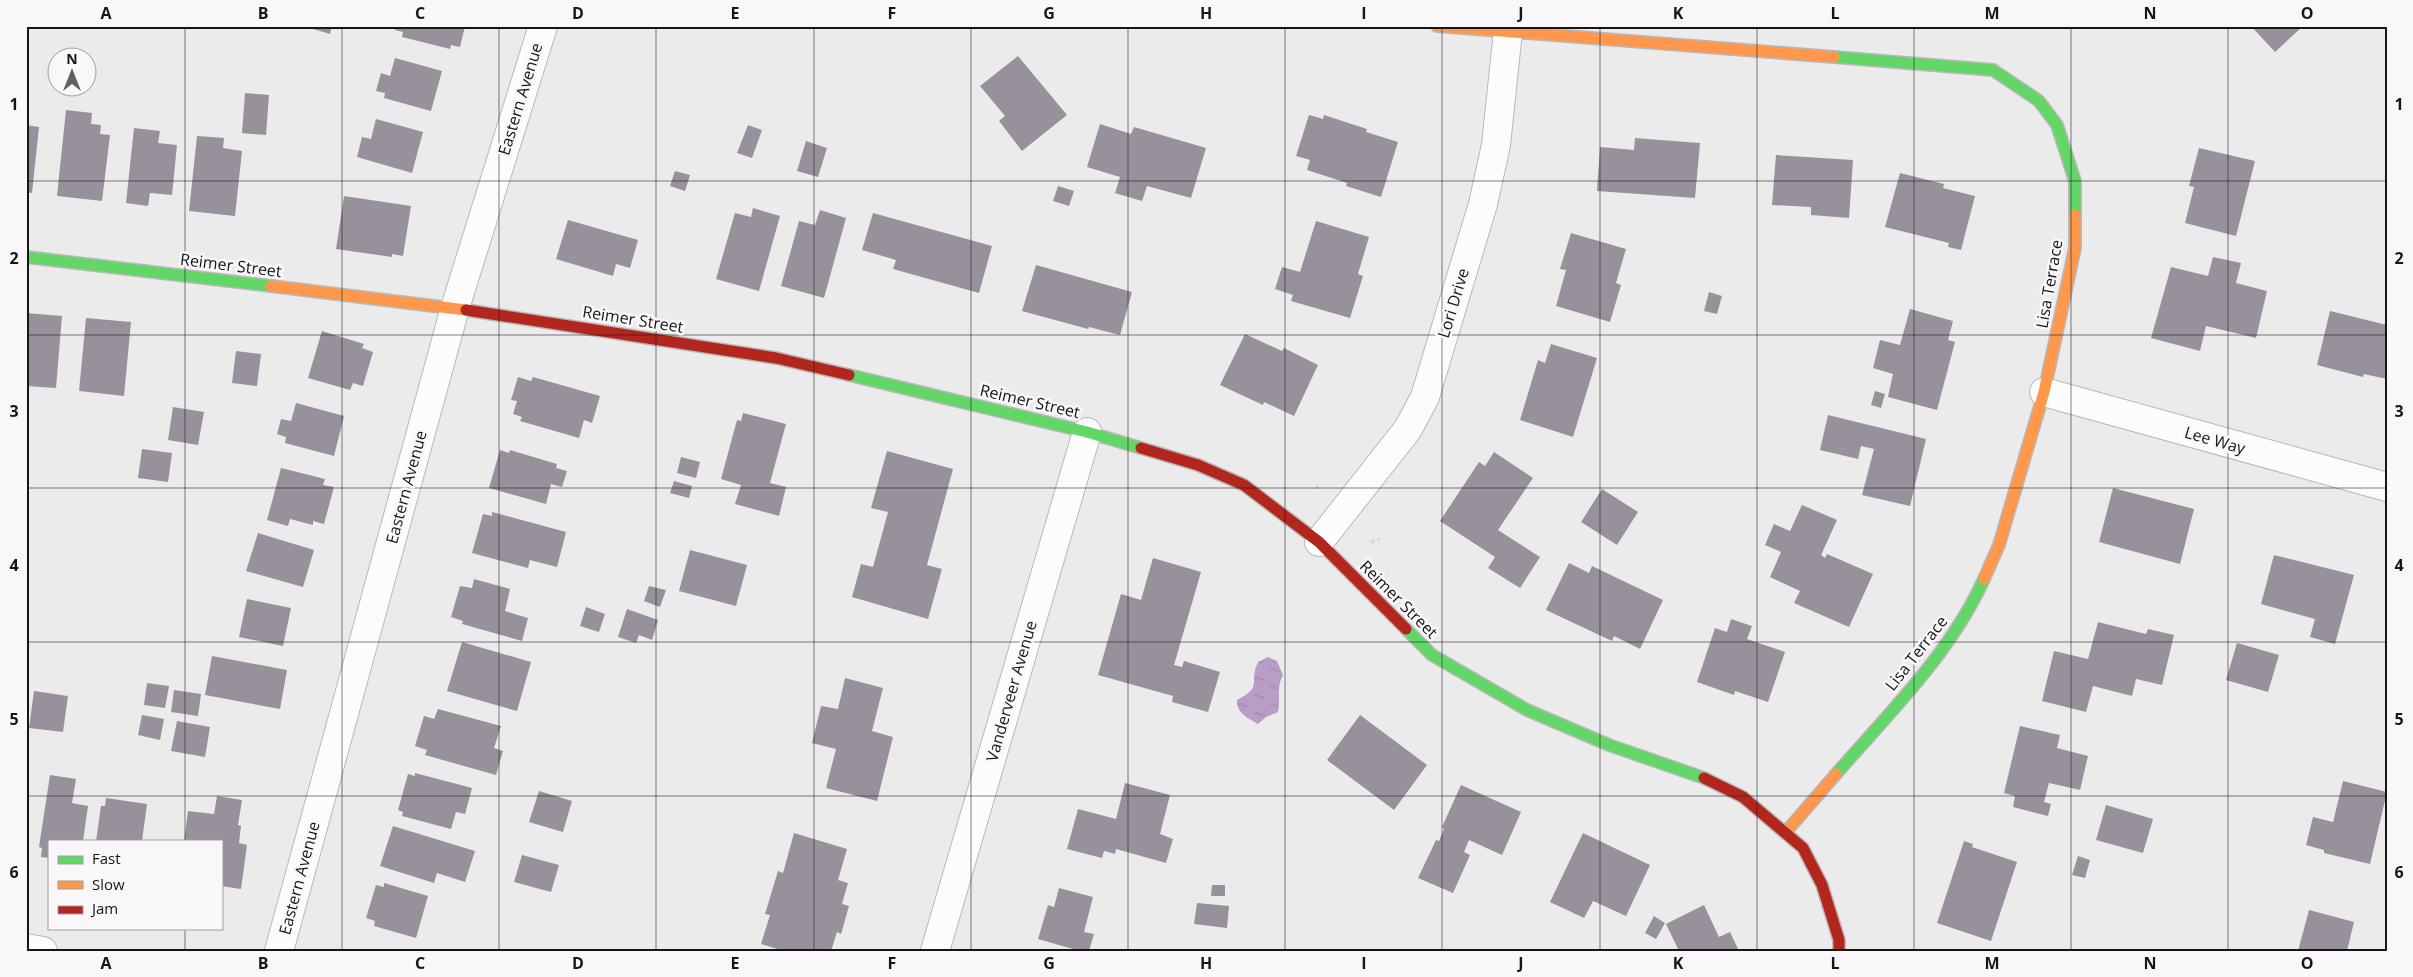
<svg xmlns="http://www.w3.org/2000/svg" width="2413" height="977" font-family="'Open Sans',sans-serif">
  <style>
    .water { fill: url(#water-ripples) }
    .building { fill: #98919b }
    .lines { fill: none; stroke-linecap: round; stroke-linejoin: round }
    .street-casing { stroke: #b9b8b9; stroke-width: 30 }
    .fast-casing { stroke: #b9b8b9; stroke-width: 14 }
    .slow-casing { stroke: #b9b8b9; stroke-width: 14 }
    .jam-casing { stroke: #b9b8b9; stroke-width: 14 }
    .path { stroke: #d7d7d8; stroke-width: 3; stroke-dasharray: 4 2.5; stroke-linecap: butt }
    .street { stroke: #fcfcfc; stroke-width: 28 }
    .fast { stroke: #63d668; stroke-width: 11 }
    .slow { stroke: #ff974d; stroke-width: 11 }
    .jam { stroke: #b3261e; stroke-width: 11 }
    .grid { fill: none; stroke: #171617; stroke-width: 1; stroke-opacity: 0.55 }
    .labels { text-anchor: middle; dominant-baseline: central; stroke-width: 5; stroke-linejoin: round; paint-order: stroke }
    .street-label { font-size: 16px; fill: #171617; stroke: #f9f7fa }
    .neatline { fill: none; stroke: #171617; stroke-width: 2 }
    .grid-label { font-size: 16px; text-anchor: middle; font-weight: bold; fill: #171617 }
  </style>
  <defs>
    <pattern id="water-ripples" width="26" height="14" patternUnits="userSpaceOnUse" patternTransform="scale(1.25)"><rect width="26" height="14" fill="#ba9dc7"/><path d="M2 4q2-2 4 0t4 0M15 11q2-2 4 0t4 0" fill="none" stroke="#9f86aa"/></pattern>
  </defs>
  <rect width="100%" height="100%" fill="#ecebec"/>
  <!-- water -->
  <path class="water" d="M1268,657l9,4 6,14c-7,13 -2,23 -5,37l-12,5 -8,7c-10,-6 -22,-11 -21,-24 27,-14 11,-17 21,-38z"/>
  <!-- building -->
  <path class="building" d="M303,26h29l-2,8z
    M396,26h69l-5,21 -9,-2 -1,4 -48,-12 1,-5 -8,-2z
    M2251,26h50l1,1 -27,25z
    M1018,56l49,59 -45,36 -23,-30 6,-5 -25,-30z
    M395,58l47,13 -11,40 -47,-13 1,-5 -9,-2 5,-18 9,3z
    M245,93l24,2 -3,40 -24,-2z
    M66,110l26,3 -1,11 10,1 -1,9 10,1 -8,66 -45,-5z
    M1309,115l14,4 1,-4 43,14 -1,3 32,10 -17,55 -35,-11 1,-3 -40,-13 3,-10 -14,-4z
    M376,119l47,13 -11,41 -55,-16 5,-20 9,2z
    M1100,124l31,10 3,-7 72,21 -15,50 -44,-12 -5,15 -27,-8 5,-16 -33,-10z
    M26,125l13,2 -7,66 -6,-1z
    M748,125l14,5 -10,28 -15,-5z
    M134,128l26,3 -2,12 19,2 -5,50 -22,-2 -2,13 -22,-3z
    M197,136l27,2 -1,10 19,3 -7,65 -46,-5z
    M1635,138l65,5 -5,55 -98,-7 3,-44 34,3z
    M806,141l21,7 -9,29 -21,-6z
    M2199,148l56,13 -19,75 -51,-13 9,-36 -5,-1z
    M1776,155l77,5 -4,58 -38,-3v-8l-39,-2z
    M675,171l15,4 -5,16 -15,-5z
    M1900,173l44,11 -1,4 32,8 -14,54 -13,-3 1,-4 -64,-16z
    M1058,186l16,5 -5,15 -16,-5z
    M344,196l67,10 -8,50 -11,-2v3l-56,-8z
    M753,208l27,8 -21,75 -43,-12 19,-66 16,4z
    M820,210l26,8 -22,80 -43,-12 18,-65 16,4z
    M873,213l119,33 -13,47 -86,-24 3,-9 -34,-10z
    M568,220l70,20 -8,28 -14,-4 -3,12 -57,-17z
    M1316,221l53,16 -11,37 5,2 -13,42 -59,-17 2,-6 -18,-6 7,-22 18,5z
    M1571,233l55,16 -10,34 5,2 -11,37 -54,-16 10,-36 -6,-1z
    M2213,257l28,6 -5,20 31,8 -11,47 -50,-12 -6,25 -49,-13 20,-71 37,9z
    M1036,265l96,27 -12,43 -31,-8 -1,2 -66,-18z
    M1709,292l13,4 -5,18 -13,-3z
    M1910,309l43,12 -5,19 7,2 -18,68 -49,-13 5,-23 -20,-6 7,-28 20,5z
    M2330,311l57,14v54l-23,-5 -1,3 -46,-12z
    M26,313l36,3 -6,72 -30,-2z
    M86,318l45,4 -7,74 -45,-5z
    M322,331l42,13 -2,4 11,4 -10,34 -10,-3 -3,7 -42,-12z
    M1245,334l37,17 2,-3 34,17 -24,51 -30,-14 -1,3 -43,-20z
    M1551,344l46,14 -24,79 -53,-17 18,-60 7,3z
    M236,351l25,3 -4,32 -25,-3z
    M518,377l13,4 2,-4 67,19 -8,27 -8,-3 -5,18 -59,-17 2,-4 -9,-3 4,-13 -6,-1z
    M1875,391l10,3 -4,14 -10,-3z
    M296,403l48,13 -10,40 -49,-13 1,-6 -9,-3 4,-15 10,2z
    M173,407l31,5 -6,33 -30,-5z
    M743,413l43,11 -16,59 16,4 -7,29 -44,-12 6,-19 -20,-6 16,-59 4,1z
    M1828,415l98,24 -16,67 -48,-11 12,-46 -13,-3 -3,13 -38,-9z
    M142,449l30,4 -4,29 -30,-4z
    M500,450l9,3 1,-3 47,14 -1,4 11,3 -5,16 -11,-3 -5,20 -57,-16z
    M887,451l66,18 -26,96 15,4 -14,50 -76,-22 9,-33 12,3 15,-55 -17,-4z
    M1494,452l39,26 -35,52 42,27 -20,31 -32,-20 7,-11 -55,-36 39,-59 6,4z
    M681,457l19,5 -4,16 -19,-5z
    M281,468l44,11 -2,6 11,2 -10,37 -11,-3v4l-23,-6 -2,7 -21,-6z
    M674,481l18,5 -3,12 -19,-5z
    M2113,488l81,21 -14,55 -81,-22z
    M1602,489l36,23 -21,33 -36,-23z
    M1802,505l35,15 -16,35 4,3 2,-4 46,20 -24,53 -55,-24 6,-12 -30,-14 11,-25 -16,-7 9,-21 16,7z
    M492,512l74,20 -9,35 -27,-7 -2,8 -56,-15 11,-39 9,2z
    M258,533l56,17 -11,37 -57,-16z
    M690,550l57,15 -11,41 -57,-15z
    M2274,555l80,20 -19,69 -25,-7 5,-18 -54,-15z
    M1153,558l48,14 -27,93 8,2 2,-6 36,11 -12,40 -36,-10 1,-6 -75,-21 23,-81 20,6z
    M1569,563l20,10 3,-7 71,34 -23,49 -26,-13 -2,5 -66,-31z
    M474,579l36,10 -5,22 23,7 -6,23 -60,-17 1,-3 -12,-4 9,-31 12,2z
    M649,586l17,4 -6,17 -16,-6z
    M247,599l44,9 -8,38 -44,-9z
    M586,607l19,7 -6,18 -19,-6z
    M627,609l31,11 -6,20 -13,-5 -3,8 -18,-6z
    M1731,619l21,7 -5,13 38,13 -17,50 -33,-11 -1,4 -37,-13 18,-54 12,4z
    M2098,622l48,12 2,-5 26,6 -12,50 -26,-6 -4,17 -39,-10 -7,26 -44,-11 12,-50 34,8z
    M462,642l69,20 -14,49 -70,-20z
    M2237,643l42,12 -11,37 -42,-12z
    M212,656l75,14 -7,39 -75,-14z
    M845,678l38,10 -11,43 21,6 -16,64 -51,-13 10,-39 -24,-6 9,-37 17,3z
    M147,683l22,3 -4,22 -21,-3z
    M174,690l27,4 -3,22 -27,-4z
    M34,691l34,5 -5,36 -34,-4z
    M438,709l63,17 -7,22 9,3 -7,24 -71,-20 2,-5 -12,-4 9,-30 10,3z
    M142,715l22,4 -4,21 -22,-5z
    M1360,715l67,50 -33,45 -67,-50z
    M177,721l33,6 -5,30 -34,-6z
    M2020,726l40,9 -3,13 31,8 -8,34 -31,-7 -5,19 7,2 -3,12 -35,-9 2,-11 -11,-3z
    M415,773l57,15 -7,26 -9,-2 -5,17 -49,-13 1,-4 -5,-2 10,-36 7,2z
    M50,775l26,4 -4,24 16,3 -5,35h-34v17l-8,-1 1,-9 -3,-1z
    M2343,781l44,11 -17,72 -46,-11v-3l-18,-5 7,-28 20,5z
    M1125,783l45,12 -10,39 13,5 -7,24 -50,-14 -1,5 -11,-3 -2,7 -35,-9 11,-40 38,10z
    M1461,785l60,27 -19,43 -33,-15 -5,12 6,3 -17,38 -35,-15 18,-38 3,1 5,-12 -2,-2z
    M539,791l33,10 -9,31 -34,-10z
    M217,796l25,4 -4,25 3,1 -2,17 8,2 -6,44 -20,-3v-45h-37l4,-30 26,3z
    M106,798l41,6 -5,37h-46l5,-35h4z
    M2106,805l47,14 -10,34 -47,-13z
    M393,826l82,25 -10,31 -28,-9 -3,10 -54,-17z
    M794,833l53,16 -9,31 10,3 -6,21 7,2 -8,28 -4,-2 -6,19h-47l-23,-7 9,-29 -5,-1 13,-43 5,2z
    M1583,833l67,32 -24,51 -33,-15 -9,17 -34,-16z
    M1964,841l9,3 -1,3 45,15 -26,79 -54,-18z
    M522,855l37,10 -8,27 -37,-10z
    M2078,856l12,4 -5,18 -13,-3z
    M384,883l44,13 -12,42 -42,-12 1,-5 -9,-3 10,-33 8,2z
    M1212,885h13v11h-14z
    M1059,888l34,9 -9,35 10,2 -5,17h-9l-42,-12 10,-34 6,2z
    M1197,903l32,3 -2,22 -33,-4z
    M1704,905l15,32 11,-5 9,19h-60l-13,-27z
    M2309,910l45,12 -7,29h-49z
    M1654,916l11,7 -9,16 -11,-6z"/>
  <g class="lines">
    <defs>
      <path id="street" d="M2044,392l343,95
        M1319,542l89,-113 17,-32 58,-193 13,-59 12,-114
        M26,948l17,3
        M279,951l176,-643 88,-282
        M935,951l152,-519"/>
      <path id="fast" d="M1834,57l159,13 46,31 18,24 18,56v34
        M26,257l245,29
        M849,375l238,57 54,16
        M1406,629l26,26 95,55 82,35 95,33
        M1836,774c53,-61 114,-120 148,-195"/>
      <path id="slow" d="M1437,26l397,31
        M271,286l195,24
        M1984,579l15,-34 45,-153 31,-144v-33
        M1785,833l51,-59"/>
      <path id="jam" d="M466,310l310,48 73,17
        M1141,448l57,17 46,20 75,57 87,87
        M1704,778l39,19 60,51 19,37 17,55v11"/>
    </defs>
    <!-- street casing -->
    <use href="#street" class="street-casing"/>
    <!-- fast casing -->
    <use href="#fast" class="fast-casing"/>
    <!-- slow casing -->
    <use href="#slow" class="slow-casing"/>
    <!-- jam casing -->
    <use href="#jam" class="jam-casing"/>
    <!-- path -->
    <path class="path" d="M1317,489l1,-6
      M1371,542l9,-3"/>
    <!-- street -->
    <use href="#street" class="street"/>
    <!-- fast -->
    <use href="#fast" class="fast"/>
    <!-- slow -->
    <use href="#slow" class="slow"/>
    <!-- jam -->
    <use href="#jam" class="jam"/>
  </g>
  <!-- grid -->
  <path class="grid" d="M185,26v815M342,26v925M499,26v925M656,26v925M814,26v925M971,26v925M1128,26v925M1285,26v925M1442,26v925M1600,26v925M1757,26v925M1914,26v925M2071,26v925M2228,26v925M26,181h2361M26,335h2361M26,488h2361M26,642h2361M26,796h2361M185,928v23"/>
  <g class="labels">
    <!-- street labels -->
    <g class="street-label">
      <text transform="translate(520 99) rotate(-73)">Eastern Avenue</text>
      <text transform="translate(231 265) rotate(7)">Reimer Street</text>
      <text transform="translate(2049 284) rotate(-80)">Lisa Terrace</text>
      <text transform="translate(1453 303) rotate(-73)">Lori Drive</text>
      <text transform="translate(633 319) rotate(9)">Reimer Street</text>
      <text transform="translate(1030 401) rotate(13)">Reimer Street</text>
      <text transform="translate(2215 440) rotate(16)">Lee Way</text>
      <text transform="translate(406 487) rotate(-75)">Eastern Avenue</text>
      <text transform="translate(1399 599) rotate(45)">Reimer Street</text>
      <text transform="translate(1916 653) rotate(-52)">Lisa Terrace</text>
      <text transform="translate(1011 691) rotate(-74)">Vanderveer Avenue</text>
      <text transform="translate(299 878) rotate(-75)">Eastern Avenue</text>
    </g>
  </g>
  <!-- border -->
  <rect width="2413" height="977" fill="none" stroke="#f9f7fa" stroke-width="55"/>
  <!-- legend -->
  <rect x="48" y="840" width="175" height="90" fill="#f9f7fa" stroke="#9f9d9f"/>
  <rect x="58" y="856" width="25" height="8" fill="#63d668" stroke="#9f9d9f"/>
  <text x="92" y="864" font-size="15" fill="#171617">Fast</text>
  <rect x="58" y="881" width="25" height="8" fill="#ff974d" stroke="#9f9d9f"/>
  <text x="92" y="890" font-size="15" fill="#171617">Slow</text>
  <rect x="58" y="906" width="25" height="8" fill="#b3261e" stroke="#9f9d9f"/>
  <text x="92" y="914" font-size="15" fill="#171617">Jam</text>
  <!-- north arrow -->
  <g transform="translate(72 72)"><circle r="24" fill="#f9f7fa" stroke="#9f9d9f"/>
  <path d="M0-4L9 19L0 12L-9 19Z" fill="#626162"/>
  <text y="-8" font-size="14" font-weight="bold" text-anchor="middle" fill="#171617">N</text>
  </g>
  <rect x="28" y="28" width="2358" height="922" class="neatline"/>
  <g class="grid-label">
    <text x="106" y="19">A</text>
    <text x="263" y="19">B</text>
    <text x="420" y="19">C</text>
    <text x="578" y="19">D</text>
    <text x="735" y="19">E</text>
    <text x="892" y="19">F</text>
    <text x="1049" y="19">G</text>
    <text x="1206" y="19">H</text>
    <text x="1364" y="19">I</text>
    <text x="1521" y="19">J</text>
    <text x="1678" y="19">K</text>
    <text x="1835" y="19">L</text>
    <text x="1992" y="19">M</text>
    <text x="2150" y="19">N</text>
    <text x="2307" y="19">O</text>
    <text x="14" y="110">1</text>
    <text x="2399" y="110">1</text>
    <text x="14" y="264">2</text>
    <text x="2399" y="264">2</text>
    <text x="14" y="417">3</text>
    <text x="2399" y="417">3</text>
    <text x="14" y="571">4</text>
    <text x="2399" y="571">4</text>
    <text x="14" y="725">5</text>
    <text x="2399" y="725">5</text>
    <text x="14" y="878">6</text>
    <text x="2399" y="878">6</text>
    <text x="106" y="969">A</text>
    <text x="263" y="969">B</text>
    <text x="420" y="969">C</text>
    <text x="578" y="969">D</text>
    <text x="735" y="969">E</text>
    <text x="892" y="969">F</text>
    <text x="1049" y="969">G</text>
    <text x="1206" y="969">H</text>
    <text x="1364" y="969">I</text>
    <text x="1521" y="969">J</text>
    <text x="1678" y="969">K</text>
    <text x="1835" y="969">L</text>
    <text x="1992" y="969">M</text>
    <text x="2150" y="969">N</text>
    <text x="2307" y="969">O</text>
  </g>
</svg>
